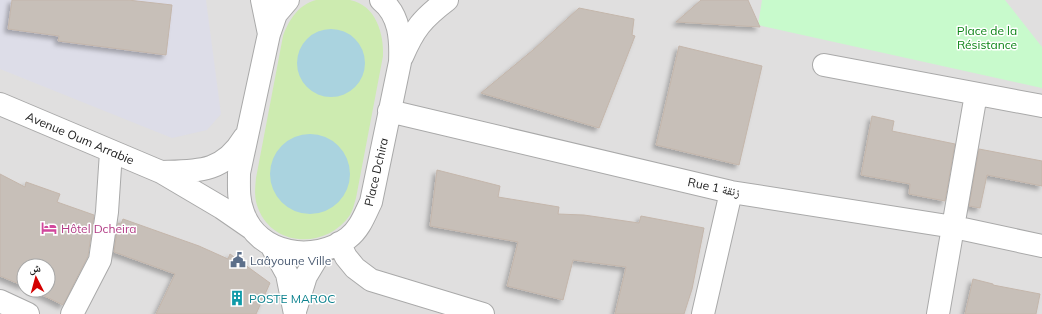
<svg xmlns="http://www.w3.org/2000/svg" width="1042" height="314" font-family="Mulish,'Noto Naskh Arabic',sans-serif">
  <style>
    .residential { fill: #e0dfdf; fill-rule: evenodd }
    .grass { fill: #cdebb0 }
    .park { fill: #c8facc }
    .plaza { fill: #dddde8 }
    .water { fill: #aad3df }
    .building { fill: #c7bfb8; stroke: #c4b6ab; filter: url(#shadow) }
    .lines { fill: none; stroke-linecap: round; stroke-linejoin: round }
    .minor-casing { stroke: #a9a9a9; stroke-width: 24 }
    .minor { stroke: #fff; stroke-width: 22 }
    .labels { text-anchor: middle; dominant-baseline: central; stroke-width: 3; stroke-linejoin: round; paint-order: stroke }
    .park-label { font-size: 12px; fill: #0c8416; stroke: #fff }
    .street-label { font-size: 12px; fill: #222; stroke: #fff }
    .hotel-label { font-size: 12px; fill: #b23c85; stroke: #fff; text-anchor: start }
    .service-label { font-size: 12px; fill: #4e5e75; stroke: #fff; text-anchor: start }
    .culture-label { font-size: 12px; fill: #0d838f; stroke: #fff; text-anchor: start }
  </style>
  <defs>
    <filter id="shadow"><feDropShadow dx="-3.5" dy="3.5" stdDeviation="2" flood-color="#0004"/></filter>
  </defs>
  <rect width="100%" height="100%" fill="#f2efe9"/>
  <!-- residential -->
  <path class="residential" d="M0,0h1042v314h-1042zM24,266h24v24h-24z"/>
  <!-- grass -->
  <path class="grass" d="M316,0c11,0 23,0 34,0 26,5 34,34 33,56l-27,142c-2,6 -3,12 -6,17 -23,34 -77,33 -92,-7 -4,-10 -3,-20 -2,-30l27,-142c6,-16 15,-31 33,-36z"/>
  <!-- park -->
  <path class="park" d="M762,0h243l37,47v41l-284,-63z"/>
  <!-- plaza -->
  <path class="plaza" d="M0,0h206l15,114 -14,16 -35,8 -172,-69z"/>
  <!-- water -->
  <path class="water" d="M297 63a34 34 0 1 1 68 0a34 34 0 1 1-68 0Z
    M270 174a40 40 0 1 1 80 0a40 40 0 1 1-80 0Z"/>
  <!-- building -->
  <path class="building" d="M12,0h116l44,5 -6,50 -108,-14 1,-5 -51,-7z
    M701,0h47l12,27 -84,-5z
    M579,8l55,11 -2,16 3,1 -36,92 -118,-35 52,-43z
    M679,46l83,20 -23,99 -83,-20z
    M872,116l22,5 -2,10 63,13 -10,57 -36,-7 1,-10 -49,-9z
    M979,149l63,12v25l-55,-11 -7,33 -11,-2z
    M437,170l63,16 -2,11 61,10 -1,7 26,1 55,8 2,-7 63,12 -12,61 -8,25h-69l11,-47 -53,-7 -10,40 -56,-14 11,-44 -88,-16z
    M0,174l25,13 1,-5 34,12 -3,8 37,13 -6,41 -25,49 -31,-15h16v-24h-24v20l-24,-10z
    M123,219l76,27 29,13 2,-5 40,29 -14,31h-100l19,-40 -61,-22 4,-29 3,1z
    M973,279l20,5v1l47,9 -4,20h-71z"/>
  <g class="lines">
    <defs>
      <path id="minor" d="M262,0l7,34
        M288,0l-12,14 -7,20 -30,139c0,14 -1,26 4,39 15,44 72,51 105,26 12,-9 17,-24 23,-36l29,-140c1,-22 0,-47 -19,-62
        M402,57c12,-28 20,-38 45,-57
        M824,65l218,41
        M0,104l161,68 61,36 29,20
        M389,111l342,81 223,35 88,19
        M161,172c36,-1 62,1 83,-34
        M339,243l7,14 9,11 16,12 112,34
        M271,245l16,29 8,40
        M0,301l28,13
        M295,311l11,-35 15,-25
        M72,314l28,-54 7,-48 4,-60
        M703,314l28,-122
        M938,314l38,-220"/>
    </defs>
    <!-- minor casing -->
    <use href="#minor" class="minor-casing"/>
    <!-- minor -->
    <use href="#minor" class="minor"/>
  </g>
  <!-- icons -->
  <defs>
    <symbol id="hotel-bare" viewBox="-9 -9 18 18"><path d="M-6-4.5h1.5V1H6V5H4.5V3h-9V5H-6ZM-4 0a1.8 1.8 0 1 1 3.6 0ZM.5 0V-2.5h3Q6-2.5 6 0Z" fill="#d1479c" stroke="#fff" stroke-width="2.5" paint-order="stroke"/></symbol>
    <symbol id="civic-bare" viewBox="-9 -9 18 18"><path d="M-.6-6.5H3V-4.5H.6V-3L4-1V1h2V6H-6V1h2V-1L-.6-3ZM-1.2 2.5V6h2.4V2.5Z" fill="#5c6f8a" stroke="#fff" stroke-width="2.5" paint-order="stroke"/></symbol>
    <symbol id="building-bare" viewBox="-9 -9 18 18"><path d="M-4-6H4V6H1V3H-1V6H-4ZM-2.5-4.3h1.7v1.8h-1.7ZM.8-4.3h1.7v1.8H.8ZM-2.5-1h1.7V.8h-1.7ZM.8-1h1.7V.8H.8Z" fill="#0f9aa8" stroke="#fff" stroke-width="2.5" paint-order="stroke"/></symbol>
  </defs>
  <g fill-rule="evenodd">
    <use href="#hotel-bare" x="38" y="217" width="22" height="22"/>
    <use href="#civic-bare" x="227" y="249" width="22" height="22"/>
    <use href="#building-bare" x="226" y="287" width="22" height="22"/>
  </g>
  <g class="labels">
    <!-- park labels -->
    <g class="park-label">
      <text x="987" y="30">Place de la<tspan x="987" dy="14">Résistance</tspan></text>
    </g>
    <!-- street labels -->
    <g class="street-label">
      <text transform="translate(80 138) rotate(23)">Avenue Oum Arrabie</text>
      <text transform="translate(376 172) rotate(-77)">Place Dchira</text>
      <text transform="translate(714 187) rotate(12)">Rue 1 زنقة</text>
    </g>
    <!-- hotel labels -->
    <g class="hotel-label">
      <text x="61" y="228">Hôtel Dcheira</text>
    </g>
    <!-- service labels -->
    <g class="service-label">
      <text x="250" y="260">Laâyoune Ville</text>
    </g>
    <!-- culture labels -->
    <g class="culture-label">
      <text x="249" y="298">POSTE MAROC</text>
    </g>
  </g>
  <!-- north arrow -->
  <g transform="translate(36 278) rotate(354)"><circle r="19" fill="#ffffff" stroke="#a7a7a7"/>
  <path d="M0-3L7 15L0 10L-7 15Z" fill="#d40000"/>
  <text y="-6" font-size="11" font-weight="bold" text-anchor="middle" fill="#222222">ش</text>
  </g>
</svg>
